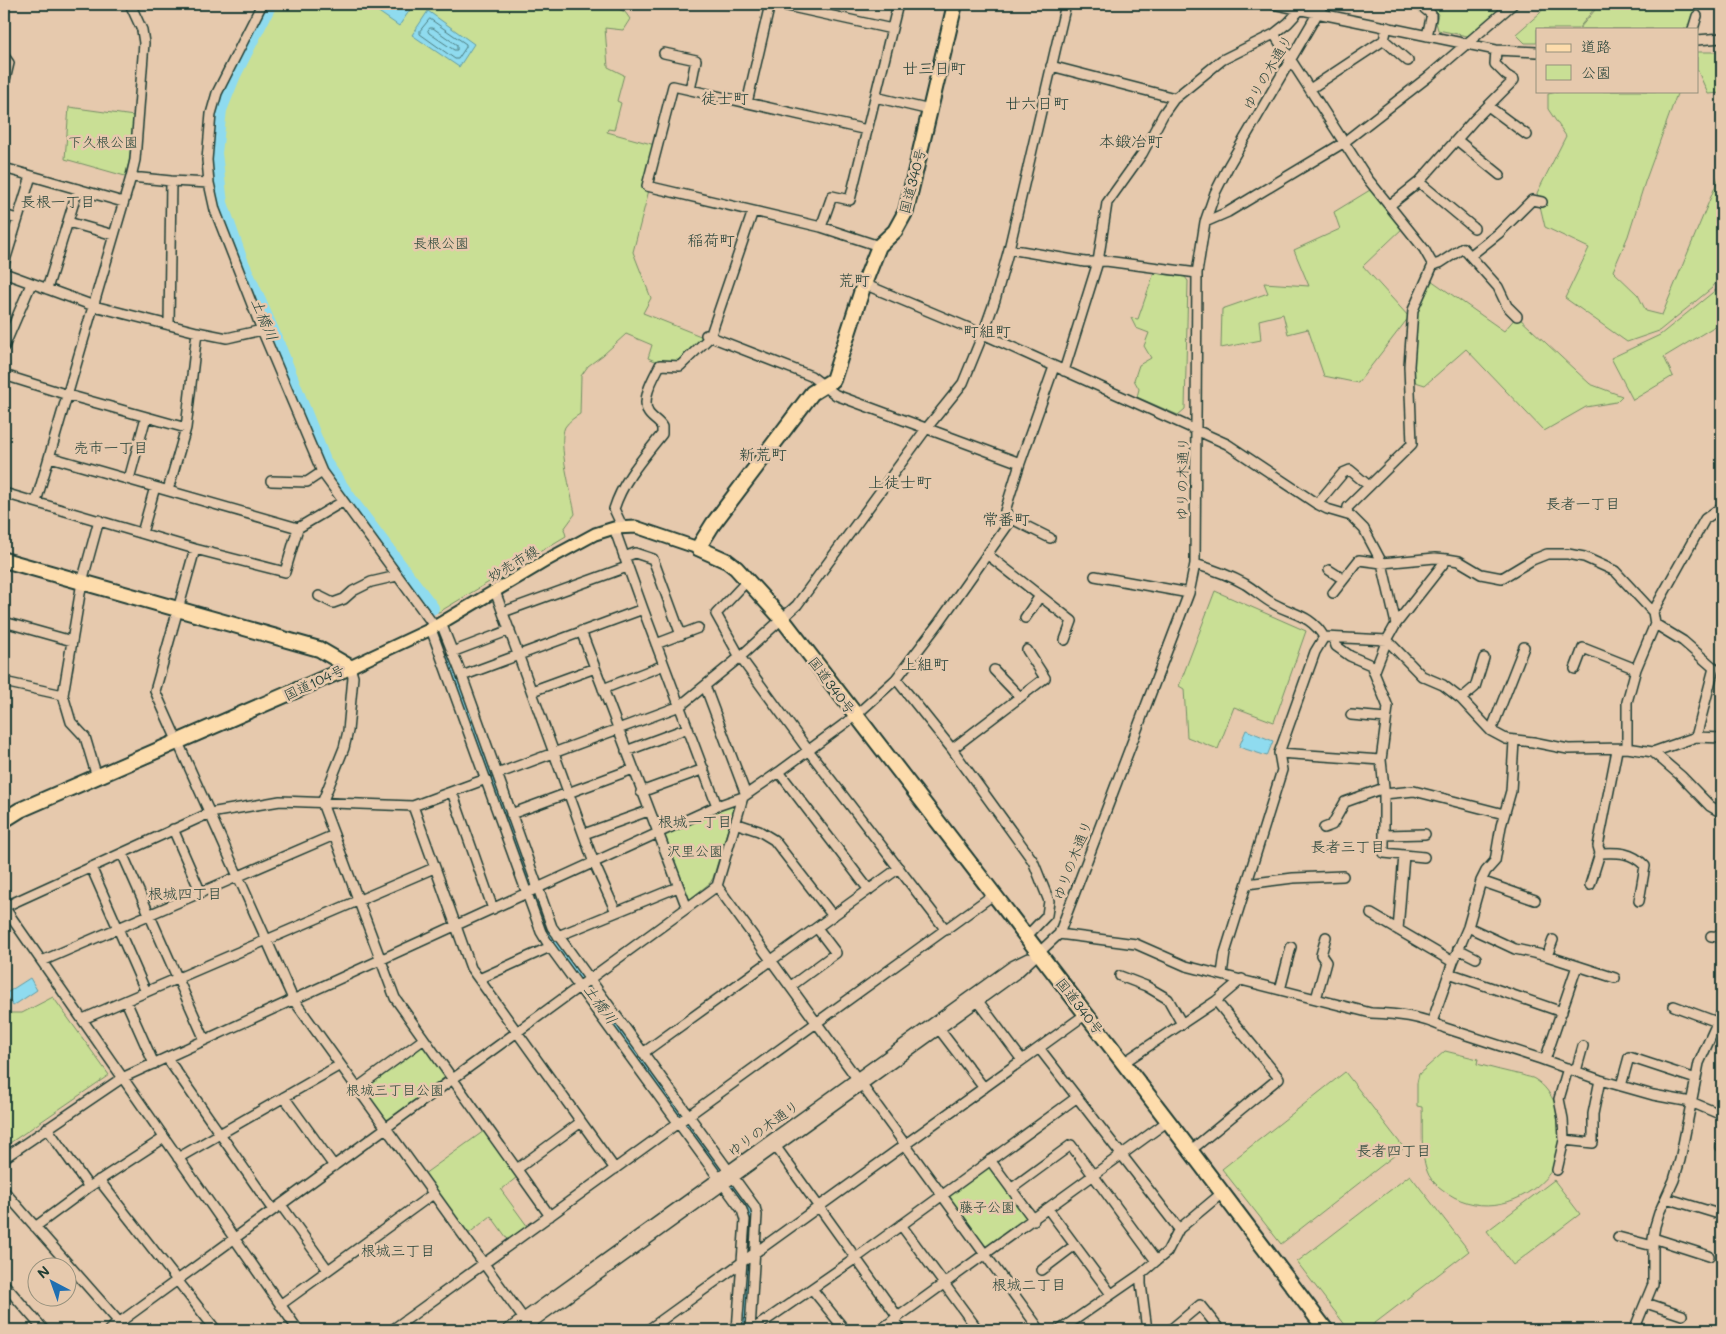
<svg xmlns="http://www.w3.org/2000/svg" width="1726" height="1334" font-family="Mali,'Klee One',sans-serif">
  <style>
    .green { fill: #c9df95; stroke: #748e64 }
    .water { fill: #8fdbef; stroke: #629ca4 }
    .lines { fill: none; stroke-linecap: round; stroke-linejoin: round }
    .shore { stroke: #4c7c7f; stroke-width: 1 }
    .river { stroke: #8fdbef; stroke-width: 14 }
    .minor-casing { stroke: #1f3d34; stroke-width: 12 }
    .major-casing { stroke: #1f3d34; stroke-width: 15 }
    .highway-casing { stroke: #1f3d34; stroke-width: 18 }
    .minor { stroke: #e6c9ad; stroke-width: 9 }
    .major { stroke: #fddcac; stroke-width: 11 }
    .highway { stroke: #fddcac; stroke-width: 14 }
    .labels { text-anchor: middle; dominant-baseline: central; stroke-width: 5; stroke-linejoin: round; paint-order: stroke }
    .street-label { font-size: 14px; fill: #1f3d34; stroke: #e6c9ad }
    .park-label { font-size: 14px; fill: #284539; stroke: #e6c9ad }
    .neighbourhood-label { font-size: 15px; fill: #1f3d34; stroke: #e6c9ad }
    .water-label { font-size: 15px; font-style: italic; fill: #25453d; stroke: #e6c9ad }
    .quarter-label { font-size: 16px; fill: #1f3d34; stroke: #e6c9ad }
  </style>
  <rect width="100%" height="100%" fill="#e6c9ad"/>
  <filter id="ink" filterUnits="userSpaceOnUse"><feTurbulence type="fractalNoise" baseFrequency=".02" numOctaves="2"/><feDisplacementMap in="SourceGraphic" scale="10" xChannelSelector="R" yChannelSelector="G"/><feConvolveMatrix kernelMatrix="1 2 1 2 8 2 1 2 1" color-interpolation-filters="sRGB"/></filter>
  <g filter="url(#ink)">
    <!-- green -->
    <path class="green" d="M267,4h348v3l10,5 5,7 -7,11 -18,-2 3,39 16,8 -7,26 4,2 -7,27 -6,-1 -1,3 48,13 -6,45 -16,62 18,46 -8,15 60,24 -1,3 -23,25 -19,-2 -12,-5 4,-13 -26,-11 -23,21 -15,11 -7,10 -1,38c-5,3 -11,7 -15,13 -8,16 7,68 10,87l-11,15 2,7 -127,76h-6l-5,-5 -26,-39h-4l-75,-104 -52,-128 -33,-76 -16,-46 -7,-43 -2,-21 2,-23 9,-35z
      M1426,4h83l-37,33 -34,-7 -2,-8 2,-8z
      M1546,4h52l-20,25h-41v14h-12l-9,-9 24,-21z
      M1600,4h98l-9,25h-110z
      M1697,52h25v41l-14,1 -11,-25z
      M1562,91h116l-33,91 -17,54 -15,35 25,24 8,16 16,4 60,-145v104l-10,14 -53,43 -32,11 -62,-44 24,-50 -44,-21 -8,-34 29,-57 -18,-27v-15z
      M69,107l65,9 -5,46 -4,14 -60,-17z
      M1375,187l30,39 -42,40 46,51 -51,66 -34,-7 -16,-47 -20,5 -5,-20 -24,6 2,20 -40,8 1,-39 46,-16 -4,-10 45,3 -15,-36 46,-21 -6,-17z
      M1154,273l31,4 3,4 -3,128 -7,6 -41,-18 2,-8 -5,-9 5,-15 12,-7 -7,-12 5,-13 -13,-5 -5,-10 7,1z
      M1428,278l76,53 13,-15 73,68 32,12 -6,6 -30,5 -42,24 -78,-82 -41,36 -16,-5 4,-70z
      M1722,281v41l-58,35 9,19 -40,24 -22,-42 49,-23 57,-46z
      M1215,591l91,40 -32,91 -40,-15 -16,42 -31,-12 -3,-48 -5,-3z
      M731,806l3,3 -21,69 -3,5 -20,16 -4,-1 -23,-62z
      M53,997l56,78 -105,72v-134h18z
      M421,1045h2l23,30 -1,2 -56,42 -4,1 -22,-30 1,-4z
      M1445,1051l33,8 -1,5c15,4 30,8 45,11 4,2 11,2 14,5 16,10 26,35 25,53 0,7 -3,16 -5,23 -1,4 -2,10 -4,14 -22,31 -64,45 -98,27 -10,-6 -23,-14 -27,-26 -7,-19 -4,-44 -5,-64l-5,-1v-23l2,-9z
      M1345,1072l59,76 -123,96 -59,-75z
      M484,1131l33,46 -16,13 27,37 -19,14 -18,-25 -23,18 -44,-60z
      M990,1166l37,50 -1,3 -39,28 -4,-1 -36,-49z
      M1410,1175l59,76 -103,79h-17l-52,-68z
      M1554,1180l26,34 -67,51 -26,-34z"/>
    <!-- water -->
    <path class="water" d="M367,4h47l-15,22z
      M428,11l46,33 -15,23 -47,-32z
      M1246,730l27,11 -6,15 -28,-9z
      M30,978l7,12 -24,16 -8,-12z"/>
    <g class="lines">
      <!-- shore -->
      <path class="shore" d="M430,19l36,25v3l-8,12h-3l-35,-25v-3z
        M430,28h3l24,17v5h-3l-25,-17 -1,-2z"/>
      <!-- river -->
      <path class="river" d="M270,4l-36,71 -14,35 -5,43 6,50 19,55 35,79 50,126 27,39 80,106
        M450,662l99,271 136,188 68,91 -9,118"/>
      <defs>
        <path id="minor" d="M262,4l-45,89 -6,21 -4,46 2,23 6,27 47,120 60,142 113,155
          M778,4l114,25
          M1273,4l223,46 41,2
          M1419,4l12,10v4l-4,18
          M4,5l2,-1
          M1693,29l4,-13
          M1274,34l93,144 57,71 9,16 -20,45 -4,56 3,78 -64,63 -1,7
          M1384,40l24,21
          M1697,40l25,-2
          M664,53l32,7 -6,30
          M4,56l5,7 -5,21
          M1051,66l120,31 3,2
          M1310,89l74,-49 3,-13
          M875,97l55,13
          M747,103l23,-99
          M1488,106l39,29
          M867,130l-194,-44 -26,100 174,41 58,19
          M1457,140l43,35
          M4,168l119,34
          M131,177l40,4 38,2
          M1419,182l55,46
          M1390,205l29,-23 55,-62 40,-40 -8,-5 -11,-11 1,-14
          M4,215l13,4
          M68,222l46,13
          M1205,222l23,-10 115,-69 85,-66 85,-73
          M821,227l11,-31 18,4 48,-196
          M1009,249l76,13 21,-1 91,12
          M1470,256l29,-23 33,-33 10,2
          M4,264l27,-88
          M1433,265l7,-2 23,-15 35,39 9,19 10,10
          M4,273l90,33 103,26 30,6 35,-8
          M864,284l119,50 244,110 90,60 10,5 24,7 13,13 18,34 14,61 -9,16 -13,33
          M47,289l31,-100
          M169,325l2,-144
          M706,335l105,41 25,19 184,68
          M4,347l27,-63
          M1064,371l34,-109 9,-59 35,-49 22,-41 10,-14 48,-39 52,-26 14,-11 12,-13
          M4,375l64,20 118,33
          M50,457l248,71 44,-26
          M129,479l17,-62
          M271,481l36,1 15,-10
          M168,490l18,-62 11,-96
          M4,493l191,56 90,23 13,-44
          M36,502l95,-325 4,-17 9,-117 -2,-13 -12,-26
          M1317,504l26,-31 7,-3 19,16
          M1012,519l38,19
          M622,526l-8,-17c9,-29 30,-52 48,-75v-7c-3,-6 -11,-9 -14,-15 -7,-14 6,-35 12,-47l20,1 30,-29 43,-126
          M614,528l29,81 74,197
          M142,533l13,-46
          M195,549l-40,142 138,308 238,330
          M988,555l84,66 -7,19
          M624,557l11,-4 18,6 28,76
          M1195,564c17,5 34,11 50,20 10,6 19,15 29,20 20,11 37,11 50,33
          M1329,570l14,9
          M1095,576l94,17
          M748,580l-32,34 24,43 68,93 138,180
          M495,591l99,272 22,49
          M1333,593l26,-33 23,3 53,-5 12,1 12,2 22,13 21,4 30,-18 15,-6h21l16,3 31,14 38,41
          M319,596l14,7 11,-4 9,-8 18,-9 26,-6
          M503,612l124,-45
          M1025,618l15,-22
          M4,622l68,19
          M441,623l21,53 90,251 203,280 2,8 -7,115
          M1396,624l51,-65
          M1655,624l28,17 31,27 -18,69
          M431,629l110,303 9,15 192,263 3,10 -8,110
          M581,631l106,277
          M1324,637l63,3 35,36 21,9 18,14 30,32 15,8 27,3 35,7 59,-1 26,4 43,-15 26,1
          M1334,639l2,7 14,10 21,9 17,42 -7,53 3,28v65l40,4
          M656,644l42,-16
          M452,652l58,-22
          M350,667l3,10 -5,54 -4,17 -22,55 73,195 155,218
          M1575,669l8,-21 53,21
          M994,670l26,27
          M462,676l181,-67
          M896,679l56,70 81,112 16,40 -2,14 -21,22
          M4,682l59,13 19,-113 17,-62
          M705,686l41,109
          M603,689l61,-24
          M532,691l63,-23
          M63,695l8,27 14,15 12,40
          M1461,699l14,-12 9,-29
          M1351,715l35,3
          M1491,731l33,-84
          M1627,748v-46l9,-33 19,-45 -2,-12 52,-93 17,-12
          M952,749l93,-71 -18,-28
          M1617,750l-19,96 2,7c18,-1 32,-1 45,13l-6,35
          M626,751l62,-23
          M1653,752l28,24 29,30 12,7
          M1279,753l102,7
          M779,772l90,118
          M497,774l183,-68 60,-49 57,-52 129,-176 37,-46 20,-49 12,-34 14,-51 57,-245
          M452,792l41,117
          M641,792l63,-23
          M1384,794l30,-3 90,23
          M743,797l-26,89 323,444
          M413,806l58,162 144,201
          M511,814l122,-45
          M735,823l24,8 15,9 59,76
          M1324,828l8,-3 13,-23 39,-14
          M173,829l28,64
          M584,834l64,-23
          M1385,835l40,-1
          M122,853l83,187
          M91,867l55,125
          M1481,881l54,19
          M1247,884l46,-6 50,-2
          M1590,885l10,-32
          M4,907l294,423
          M4,907l206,-94 70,-12 133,5 73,-27
          M1371,914l82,48
          M1468,927l47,22 32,7 6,-16
          M1398,930l6,-75
          M1059,934l77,10 50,22 185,47c26,1 50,3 74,15l96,31 59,21 53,15 38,7 31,13
          M558,936l120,-49
          M1711,936l11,1
          M1458,949l18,9
          M1547,956l68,22
          M42,961l292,-126
          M1449,973l113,39
          M1222,974l3,-21 57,-183 -3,-17 36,-101 9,-15
          M1120,976l26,10 22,13 14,25
          M479,979l71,-32
          M791,986l45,-33 -19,-25
          M1280,990l11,-43
          M1316,999l10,-37 -5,-7 5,-18
          M126,1001l28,63
          M978,1001l44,59
          M1674,1006l43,16
          M83,1019l351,-151
          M1432,1022l21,-60 15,-35 13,-46 5,-10 9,-10 6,-35 10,-35 3,-50
          M936,1025l48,63
          M1039,1048l140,181
          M643,1053l256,-185
          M167,1058l106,152
          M1545,1060l32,-94
          M1123,1063l93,-62 26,-22
          M1576,1071l7,-25
          M1621,1086l8,-29 67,22
          M357,1088l67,-49
          M284,1097l50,69
          M47,1128l42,59
          M1564,1140l29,3v-29l7,-34
          M776,1147l122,170
          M1721,1147l1,-3
          M1190,1151l89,-73 -63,-77
          M4,1158l118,-80 595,-272 26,-9 36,-25 76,-56 41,-37 42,-55 74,-105 -7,-8 15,-48 34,-96
          M178,1158l162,-93
          M990,1160l44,60
          M517,1169l64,-47
          M1557,1170l7,-30 -1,-21 -4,-20 9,-31
          M99,1180l117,150
          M1011,1189l60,-44 85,116
          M4,1191l122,139
          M1666,1198l56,17
          M281,1205l47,65
          M1048,1209l63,85
          M901,1225l77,105
          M35,1227l54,-40 75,-49
          M1618,1237l35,9
          M1653,1238l56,18
          M1042,1270l33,-25
          M1141,1274v10l6,46
          M4,1284l40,46
          M812,1289l33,41
          M1646,1303l36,12
          M280,1305l153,-111
          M893,1320l8,10
          M109,1330l608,-444
          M392,1330l601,-435
          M507,1330l505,-364 16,-8
          M522,1330l495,-357 42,-39 130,-341 6,-29 2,-291 8,-51 10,-29 14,-28 94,-161
          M648,1330l438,-316
          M752,1330l104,-72 220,-160
          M880,1330l288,-209
          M1060,1330l81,-56 15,-13 11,-9 12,-23 43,-36
          M1170,1330l30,-25 20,25
          M1634,1330l19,-46v-46l2,-12 4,-13 15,-33 6,-20 19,-97 23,-51"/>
        <path id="major" d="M350,667l81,-38 116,-69 48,-26 19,-6 22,-1 62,21"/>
        <path id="highway" d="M955,4l-49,207 -11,20 -16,15 -15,38 -31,96 -21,13 -99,131 -15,24 29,13 9,7 47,52 385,501 158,209
          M4,560l315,89 31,18
          M4,820l16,-10 330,-143"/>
      </defs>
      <!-- minor casing -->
      <use href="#minor" class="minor-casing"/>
      <!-- major casing -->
      <use href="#major" class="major-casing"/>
      <!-- highway casing -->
      <use href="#highway" class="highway-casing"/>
      <!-- minor -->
      <use href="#minor" class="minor"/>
      <!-- major -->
      <use href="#major" class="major"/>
      <!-- highway -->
      <use href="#highway" class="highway"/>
    </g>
  </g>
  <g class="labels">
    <!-- street labels -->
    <g class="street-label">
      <text transform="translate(1267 72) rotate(-60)">ゆりの木通り</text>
      <text transform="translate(912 181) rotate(-75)">国道340号</text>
      <text transform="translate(1182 479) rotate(-89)">ゆりの木通り</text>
      <text transform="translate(513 563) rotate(-31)">妙売市線</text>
      <text transform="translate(314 682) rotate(-25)">国道104号</text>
      <text transform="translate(832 685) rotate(53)">国道340号</text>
      <text transform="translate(1072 860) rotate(-69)">ゆりの木通り</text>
      <text transform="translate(1080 1006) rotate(52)">国道340号</text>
      <text transform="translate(763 1128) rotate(-36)">ゆりの木通り</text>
    </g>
    <!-- park labels -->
    <g class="park-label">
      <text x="103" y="141">下久根公園</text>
      <text x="441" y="242">長根公園</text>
      <text x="695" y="850">沢里公園</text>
      <text x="395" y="1089">根城三丁目公園</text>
      <text x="987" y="1206">藤子公園</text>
    </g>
    <!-- neighbourhood labels -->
    <g class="neighbourhood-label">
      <text x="58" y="201">長根一丁目</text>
      <text x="111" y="447">売市一丁目</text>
      <text x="1583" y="503">長者一丁目</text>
      <text x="695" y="821">根城一丁目</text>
      <text x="1348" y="846">長者三丁目</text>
      <text x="185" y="893">根城四丁目</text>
      <text x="1394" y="1150">長者四丁目</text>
      <text x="398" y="1250">根城三丁目</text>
      <text x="1029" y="1284">根城二丁目</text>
    </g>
    <!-- water labels -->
    <g class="water-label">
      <text transform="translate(265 319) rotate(67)">土橋川</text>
      <text transform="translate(601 1004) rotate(54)">土橋川</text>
    </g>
    <!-- quarter labels -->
    <g class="quarter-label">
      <text x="934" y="67">廿三日町</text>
      <text x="725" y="97">徒士町</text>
      <text x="1037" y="102">廿六日町</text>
      <text x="1131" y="140">本鍛冶町</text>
      <text x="711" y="239">稲荷町</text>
      <text x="854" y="279">荒町</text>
      <text x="987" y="330">町組町</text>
      <text x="763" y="453">新荒町</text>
      <text x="900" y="481">上徒士町</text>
      <text x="1006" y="518">常番町</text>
      <text x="925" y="663">上組町</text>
    </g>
  </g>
  <!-- margin -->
  <rect width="1726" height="1334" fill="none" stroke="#e6c9ad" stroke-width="20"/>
  <rect x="10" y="10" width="1706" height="1314" fill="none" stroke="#1f3d34" stroke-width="2" filter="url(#ink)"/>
  <!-- legend -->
  <rect x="1536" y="28" width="162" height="65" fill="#e6c9ad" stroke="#96917d"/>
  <rect x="1546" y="44" width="25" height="8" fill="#fddcac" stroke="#96917d"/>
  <text x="1581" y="52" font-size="15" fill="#1f3d34">道路</text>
  <rect x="1546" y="65" width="25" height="15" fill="#c9df95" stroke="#96917d"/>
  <text x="1581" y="78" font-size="15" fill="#1f3d34">公園</text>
  <!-- north arrow -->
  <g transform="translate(52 1282) rotate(319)"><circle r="24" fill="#e6c9ad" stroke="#96917d"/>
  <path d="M0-4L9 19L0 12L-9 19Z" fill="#1f6fb2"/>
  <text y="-8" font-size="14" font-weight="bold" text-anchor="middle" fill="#1f3d34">N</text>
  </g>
</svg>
